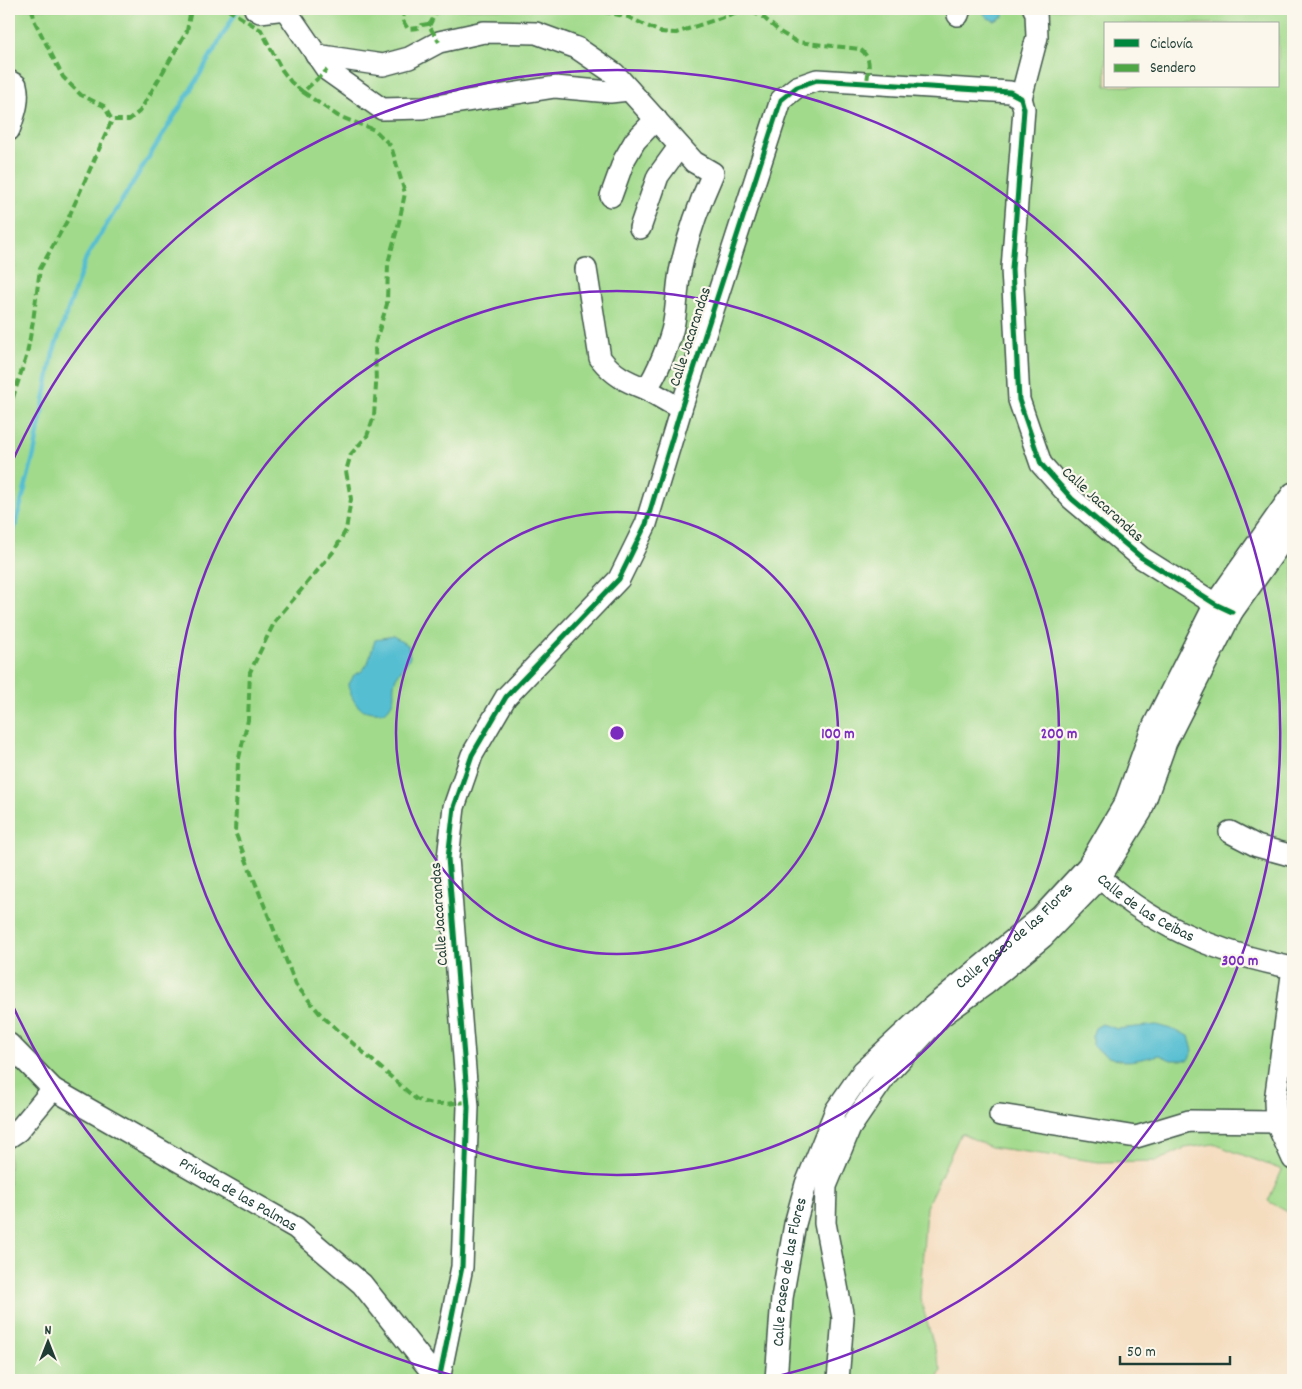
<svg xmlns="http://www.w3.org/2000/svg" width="1302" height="1389" font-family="Dekko,sans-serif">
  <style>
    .green { fill: #a2da8c; stroke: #608c60; fill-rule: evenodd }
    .water { fill: #55bed1; stroke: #3a7e82 }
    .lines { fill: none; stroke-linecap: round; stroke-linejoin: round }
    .stream { stroke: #55bed1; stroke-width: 4.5 }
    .minor-casing { stroke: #3f5549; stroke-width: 24 }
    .minor { stroke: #fff; stroke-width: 21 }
    .quiet { stroke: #4fa644; stroke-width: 4; stroke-dasharray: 8 4; stroke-linecap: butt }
    .cycleway-casing { stroke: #fbf7ec; stroke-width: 8 }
    .cycleway { stroke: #00873e; stroke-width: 5 }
    .ring { fill: none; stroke: #7b2cbf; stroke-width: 2.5 }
    .labels { text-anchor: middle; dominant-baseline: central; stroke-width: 4.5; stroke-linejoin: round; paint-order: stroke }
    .street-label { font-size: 16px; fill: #1f3d34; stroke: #fbf7ec }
    .centre { fill: #7b2cbf; stroke: #fbf7ec; stroke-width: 2.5 }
    .ring-label { font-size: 15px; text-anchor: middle; font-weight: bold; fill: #7b2cbf; stroke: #fbf7ec; stroke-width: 4.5; stroke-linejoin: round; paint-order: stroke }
  </style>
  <rect width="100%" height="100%" fill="#fbf7ec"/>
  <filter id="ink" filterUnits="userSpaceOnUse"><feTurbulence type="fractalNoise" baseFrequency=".02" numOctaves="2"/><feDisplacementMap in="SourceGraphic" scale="10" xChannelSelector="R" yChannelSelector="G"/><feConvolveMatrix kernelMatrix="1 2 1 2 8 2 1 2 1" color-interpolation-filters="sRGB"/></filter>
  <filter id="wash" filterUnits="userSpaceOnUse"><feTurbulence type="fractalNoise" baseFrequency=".0096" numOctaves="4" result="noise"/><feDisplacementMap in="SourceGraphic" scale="20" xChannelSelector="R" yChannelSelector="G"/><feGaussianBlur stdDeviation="1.12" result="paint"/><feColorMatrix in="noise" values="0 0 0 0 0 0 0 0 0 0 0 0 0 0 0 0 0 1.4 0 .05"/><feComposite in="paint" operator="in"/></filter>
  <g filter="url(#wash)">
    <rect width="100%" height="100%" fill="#f4dcbe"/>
    <!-- green -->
    <path class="green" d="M9,9h1284v1206l-25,-14 14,-31 -68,-26 -29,4 -28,13 -58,1 -109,-15 -29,-14 -35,74 -6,91 21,72 -4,10h-928zM1106,24h172v62h-172z"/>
    <!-- water -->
    <path class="water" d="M985,9h21v2l-2,5 -9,5 -7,-3 -4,-4z
      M393,637l15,8 2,12c-4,7 -10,14 -14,21 -6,13 4,20 -11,34 -23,1 -30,-3 -37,-26l6,-11 8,-4 6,-8 7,-23z
      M1102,1024l15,5 39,-4 15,4 18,7 4,15 -5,9h-17l-11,-5c-30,6 -41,13 -68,-10v-9l3,-8z"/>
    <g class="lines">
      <!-- stream -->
      <path class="stream" d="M9,540l4,-6 21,-80 19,-101 33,-95 107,-172 45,-77"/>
    </g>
  </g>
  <g filter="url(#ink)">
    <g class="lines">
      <defs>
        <g id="minor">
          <path d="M255,9l5,3 26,-3"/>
          <path d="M285,9l42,61 55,39 41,-1 132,-21 55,5 19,-2"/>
          <path d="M958,15l2,-6"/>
          <path d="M316,55l67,10 26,-7 30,-16 45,-10 52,1 41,15 38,26 79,88 19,11c-14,31 -26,65 -33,99 -3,16 -3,33 -6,50 -3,17 -17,53 -28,67l35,20"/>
          <path d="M9,81l7,4c4,16 -2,30 -7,45"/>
          <path d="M1021,98l16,-61 -1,-25 -2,-3"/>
          <path d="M611,196l13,-36 11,-19 21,-22"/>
          <path d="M640,228l18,-52 21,-29"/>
          <path d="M586,269l14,89c14,18 26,23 46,31"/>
          <path d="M1230,832l27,14 36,10"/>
          <path id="s1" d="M1090,868c57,57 125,84 203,100"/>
          <path d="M1293,968l-18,133 1,21 17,37"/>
          <path id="s2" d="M9,1044l44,45 243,139 66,56 76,96"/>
          <path d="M1000,1115l136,22 53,-16 87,1"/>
          <path d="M9,1137l9,-6 35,-42"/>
          <path d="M439,1380l23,-113 6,-160 -20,-249 6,-51 18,-52 34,-58 113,-118 27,-55 35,-115 100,-309 16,-13 20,-7 193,12 11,6 3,11 -12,160 7,131 22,64 31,35 70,59 73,46 17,8"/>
          <path id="s3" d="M776,1380l6,-82 13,-74 11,-40 30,-74 27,-39 69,-64 109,-90 47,-51 37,-63 26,-72 64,-127 78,-111"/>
          <path d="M838,1380l5,-62 -18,-95 1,-37 24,-58 37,-54 53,-57 46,-33 57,-47 57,-59 41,-66 25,-70 66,-130 61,-86"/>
        </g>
      </defs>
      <!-- minor casing -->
      <use href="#minor" class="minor-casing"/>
      <!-- minor -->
      <use href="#minor" class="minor"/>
      <!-- quiet -->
      <path class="quiet" d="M32,9l3,13 28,55 18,18 23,11 8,14h17l11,-9 47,-80 4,-22
        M227,9l34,21 21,40 9,12 12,10 24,-22
        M404,9l-1,12 5,8 11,-1 3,-3 6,-1 11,18
        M591,9l37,8 32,15 16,1 62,-21 13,-1 13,7 16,14 17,10 63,7c13,10 8,20 7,34
        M429,26l9,-17
        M303,92l35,24 37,14 16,16 14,47 -6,29 -11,41 -1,41 -12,40 1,41 -2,31 -7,20 -16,18 -5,17 5,28 -5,31 -12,21 -59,70 -25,51 -2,48 -10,42 -3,70 61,153 26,31 94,83c16,8 35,4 52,3
        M9,410l18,-56 6,-33 7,-52 27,-48 45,-101"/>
      <defs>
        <path id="cycleway" d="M439,1380l23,-113 6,-160 -20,-249 6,-51 18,-52 34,-58 113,-118 27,-55 35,-115 100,-309 16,-13 20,-7 193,12 11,6 3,11 -12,160 7,131 22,64 31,35 70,59 73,46 17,8"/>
      </defs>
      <!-- cycleway casing -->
      <use href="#cycleway" class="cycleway-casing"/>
      <!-- cycleway -->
      <use href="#cycleway" class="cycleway"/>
    </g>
  </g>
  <!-- distance rings -->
  <g class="ring">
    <circle cx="617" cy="733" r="221"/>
    <circle cx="617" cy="733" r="442"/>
    <path d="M468 1379A663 663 0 0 1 9 997M9 469A663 663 0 1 1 766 1379"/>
  </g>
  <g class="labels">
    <!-- street labels -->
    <g class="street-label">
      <text transform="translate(691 337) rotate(-72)">Calle Jacarandas</text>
      <text transform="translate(1102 505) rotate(42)">Calle Jacarandas</text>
      <text stroke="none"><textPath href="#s1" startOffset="69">Calle de las Ceibas</textPath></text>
      <text transform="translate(440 914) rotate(-94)">Calle Jacarandas</text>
      <text stroke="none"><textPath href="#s3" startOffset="529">Calle Paseo de las Flores</textPath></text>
      <text stroke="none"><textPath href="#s2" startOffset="276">Privada de las Palmas</textPath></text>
      <text stroke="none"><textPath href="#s3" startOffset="109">Calle Paseo de las Flores</textPath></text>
    </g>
  </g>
  <circle cx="617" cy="733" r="8" class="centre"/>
  <g class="ring-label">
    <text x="838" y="738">100 m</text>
    <text x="1059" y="738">200 m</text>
    <text x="1240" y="965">300 m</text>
  </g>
  <!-- margin -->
  <rect width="1302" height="1389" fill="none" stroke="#fbf7ec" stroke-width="30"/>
  <!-- legend -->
  <rect x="1104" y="22" width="175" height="65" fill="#fbf7ec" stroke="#a3ada2"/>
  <rect x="1114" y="39" width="25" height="8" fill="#00873e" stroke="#a3ada2"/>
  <text x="1150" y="48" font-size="15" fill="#1f3d34">Ciclovía</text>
  <rect x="1114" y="64" width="25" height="8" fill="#4fa644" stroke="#a3ada2"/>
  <text x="1150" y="72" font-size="15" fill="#1f3d34">Sendero</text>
  <!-- north arrow -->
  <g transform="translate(48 1342)" stroke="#fbf7ec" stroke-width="4" paint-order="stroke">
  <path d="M0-4L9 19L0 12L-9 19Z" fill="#1f3d34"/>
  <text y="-8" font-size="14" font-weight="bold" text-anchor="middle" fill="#1f3d34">N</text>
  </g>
  <!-- scale -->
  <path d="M1120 1356v8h110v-8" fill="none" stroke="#1f3d34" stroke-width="2.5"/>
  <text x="1127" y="1356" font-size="15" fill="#1f3d34" stroke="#fbf7ec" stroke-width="4" paint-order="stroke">50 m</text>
</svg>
